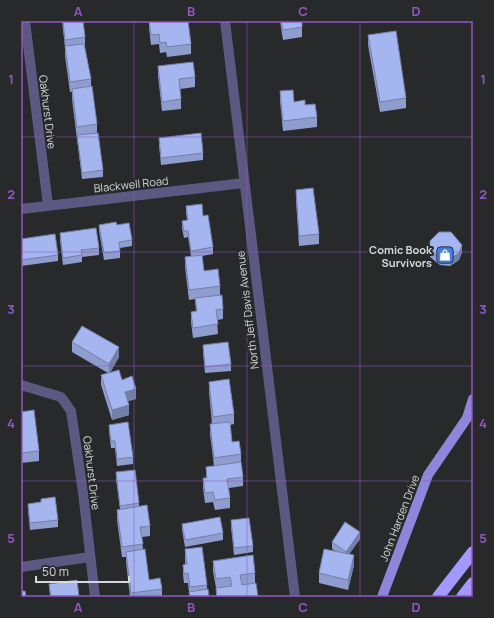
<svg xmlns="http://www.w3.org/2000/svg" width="494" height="618" font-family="Manrope,sans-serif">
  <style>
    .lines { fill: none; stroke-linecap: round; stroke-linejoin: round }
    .minor { stroke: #5b5982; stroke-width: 10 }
    .major { stroke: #8e86da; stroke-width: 10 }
    .highway { stroke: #a298fd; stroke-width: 12 }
    .wall { fill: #8e9cce }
    .shaded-wall { fill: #747fa8 }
    .building { fill: #a5b5f0; stroke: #747fa8 }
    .grid { fill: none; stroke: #9257c6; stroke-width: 1; stroke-opacity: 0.55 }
    .labels { text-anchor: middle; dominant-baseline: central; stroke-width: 4; stroke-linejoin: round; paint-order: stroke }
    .street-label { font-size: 11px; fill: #d7d8da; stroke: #28292b }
    .poi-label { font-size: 11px; font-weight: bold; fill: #d7d8da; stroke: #28292b; text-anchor: end }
    .neatline { fill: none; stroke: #9257c6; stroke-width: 1.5 }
    .grid-label { font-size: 13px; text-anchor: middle; font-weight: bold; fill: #9257c6 }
  </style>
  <rect width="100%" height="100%" fill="#28292b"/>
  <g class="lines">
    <!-- minor -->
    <path class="minor" d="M25,21l23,184
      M225,21l70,576
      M21,209l223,-26
      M21,385l40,12 10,14 12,81 12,105
      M21,567l69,-10"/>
    <!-- major -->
    <path class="major" d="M467,418l6,-19
      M382,597l46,-122 39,-57 6,-5"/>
    <!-- highway -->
    <path class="highway" d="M438,597l35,-45
      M462,597l11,-14"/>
  </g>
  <!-- wall -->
  <path class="wall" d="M62,21h21l2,16v10l6,32v7l6,38v9l6,37v7l-21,2 -10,-80v-7h-2l-5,-36v-9z
    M149,21h39l3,23v10l-24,3 -1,-5 -6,1 -1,-9 -8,1 -2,-17z
    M280,21h22v16l-19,3z
    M368,35l38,63v10l-26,4 -12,-67z
    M158,66l37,11v10l-15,2 1,10v10l-19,2 -4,-35z
    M280,91l14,11 11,3 12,12v10l-34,4 -3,-30z
    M159,138l44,15v7l-42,5 -2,-20z
    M296,190l23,44v10l-20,2 -3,-46z
    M186,206l17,10 10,31v7l-11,2 2,15 16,15v9l3,14v10l-6,1 1,14 -25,4 -2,-16v-10l5,-1 -1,-12 -6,1 -4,-33v-10l6,-1 -3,-19 -4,1 -2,-10v-7l5,-1 -1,-7z
    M99,225h18l15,15v6l-12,2v10l-16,2 -5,-29z
    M60,233l39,15v7l-17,2v5l-19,3 -3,-25z
    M21,239l37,16v6l-37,5z
    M430,241l32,11 -3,8 -9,6 -10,-1 -10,-8z
    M72,342l47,15 -9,16 12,7 14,19 -8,2 1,14 -17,5 -11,-35v-10l7,-2 -36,-21z
    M203,345l28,19v7l-26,2 -2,-21z
    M209,382l25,32v10l-4,1 2,17 9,12v8l2,15v9l-14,2 1,10v10l-15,2 -2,-8 -8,1 -2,-15v-10h3v-11l8,-1 -4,-32v-10h2l-3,-32z
    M21,412l18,39v10l-18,2z
    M109,425l24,32v7l-16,2 -2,-18h-4l-2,-16z
    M116,472l23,31v3l11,20v10l-8,1 1,13 6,30 13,9v8h-32l-4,-35v-5h-4l-5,-37v-10l3,-1 -4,-30z
    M41,499l17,21v7l-28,3 -2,-19v-7l13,-2z
    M231,520l22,26v6l-19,3 -3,-28z
    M182,524l41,9v7l-38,7 -3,-17z
    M360,539l-11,15 5,11 -6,25 -29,-7v-10l16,-22 -3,-2v-7z
    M185,549l22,36v4l2,8h-20v-5l-1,-9h-4l-1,-9v-9l2,-1z
    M213,561l42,12v10l3,14h-42v-9l-3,-17z
    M49,584l30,13h-29z"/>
  <!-- shaded-wall -->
  <path class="shaded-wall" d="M462,245v7l-3,8 -9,6v-7z
    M119,347v10l-10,17v-10z
    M136,389v10l-11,3v-10z
    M129,405v10l-17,5v-10z
    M360,532v7l-14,20v-7z
    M354,555v10l-6,25v-10z"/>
  <!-- building -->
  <path class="building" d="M63,21h20l2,16 -20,3z
    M149,21h39l3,23 -24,3 -1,-5 -6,1 -1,-9 -8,1z
    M281,21h21v6l-19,3z
    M396,31l10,67 -26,4 -12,-67z
    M84,44l7,35 -21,3 -5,-36z
    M193,62l2,15 -16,2 2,20 -19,3 -4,-36z
    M92,86l5,38 -20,3 -5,-38z
    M293,90l1,12 11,-2v5l10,-1 2,13 -34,4 -3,-30z
    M98,133l5,37 -21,3 -5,-38z
    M201,133l2,20 -42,5 -2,-20z
    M313,188l6,46 -20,2 -3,-46z
    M202,204l1,12 5,-1 5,32 -22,4 -3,-20h-4l-2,-10 6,-1 -2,-14z
    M116,222l1,3 12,-2 3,17 -13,2 1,9 -16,2 -5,-28z
    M96,228l3,20 -18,2 1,5 -19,3 -3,-25z
    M439,232h12l11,13 -3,8 -9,6 -10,-1 -10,-7v-10z
    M55,234l3,21 -37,5v-21z
    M202,255l2,16 14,-2 2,17 -31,4 -4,-33z
    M222,295l1,14 -7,1 2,14 -25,4 -2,-16 6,-1 -2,-13z
    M82,326l37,21 -10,17 -37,-22z
    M228,342l3,22 -26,3 -2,-22z
    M119,370l3,10 10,-4 4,13 -11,3 4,13 -17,5 -11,-35z
    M229,379l5,35 -21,3 -4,-35z
    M34,410l5,41 -18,2v-41z
    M128,422l5,35 -16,2 -2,-18h-4l-2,-16z
    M230,422l2,20 7,-1 2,13 -27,4 -4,-34z
    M241,462l2,15 -16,2 3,19 -15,2 -2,-8 -8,1 -2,-15h4l-1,-11z
    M135,470l4,33 -19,3 -4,-34z
    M55,497l3,23 -28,3 -2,-19 13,-2v-3z
    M147,505l3,21 -10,1 3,17 -21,3 -5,-37z
    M220,517l3,16 -38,7 -3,-16z
    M249,518l4,28 -19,2 -3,-28z
    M345,522l15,10 -14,20 -14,-10z
    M202,547l5,38 -17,2 -2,-14 -4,1 -1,-9 4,-1 -2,-15z
    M145,549l4,31 11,-2 2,11 -31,4 -5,-41z
    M324,549l30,6 -6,25 -29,-7z
    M253,555l2,18 -15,2 2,10 14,-2 2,14h-41l-1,-9 16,-2 -2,-9 -14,2 -3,-18z
    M77,580l2,17h-28l-2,-13z
    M208,589l1,8h-19l-1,-5z
    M21,591h4l1,6h-5z"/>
  <!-- grid -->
  <path class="grid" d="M134,21v576M247,21v576M360,21v576M21,137h452M21,252h452M21,366h452M21,481h452"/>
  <!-- icons -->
  <defs>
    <symbol id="shop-square" viewBox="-11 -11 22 22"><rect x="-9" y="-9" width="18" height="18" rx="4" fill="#3f7fe0" stroke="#28292b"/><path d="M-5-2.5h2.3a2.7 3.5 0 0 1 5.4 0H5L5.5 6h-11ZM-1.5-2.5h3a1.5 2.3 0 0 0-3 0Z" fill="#fff"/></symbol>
  </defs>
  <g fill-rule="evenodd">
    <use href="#shop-square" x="435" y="245" width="20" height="20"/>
  </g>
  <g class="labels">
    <!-- street labels -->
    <g class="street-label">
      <text transform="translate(48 112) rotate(83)">Oakhurst Drive</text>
      <text transform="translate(131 184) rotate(-6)">Blackwell Road</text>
      <text transform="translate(247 310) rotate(-97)">North Jeff Davis Avenue</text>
      <text transform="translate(92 473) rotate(83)">Oakhurst Drive</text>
      <text transform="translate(399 518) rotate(-69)">John Harden Drive</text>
    </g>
    <!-- poi labels -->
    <g class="poi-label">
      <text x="432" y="249">Comic Book<tspan x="432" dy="13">Survivors</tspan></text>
    </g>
  </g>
  <!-- border -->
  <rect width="494" height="618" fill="none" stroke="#28292b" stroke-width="44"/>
  <!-- scale -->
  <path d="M36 576v6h93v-6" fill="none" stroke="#d7d8da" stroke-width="2"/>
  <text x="42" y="576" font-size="12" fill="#d7d8da" stroke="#28292b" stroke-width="3" paint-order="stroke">50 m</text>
  <rect x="22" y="22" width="450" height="574" class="neatline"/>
  <g class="grid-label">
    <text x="78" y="16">A</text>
    <text x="191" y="16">B</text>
    <text x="303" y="16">C</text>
    <text x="416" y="16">D</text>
    <text x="11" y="84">1</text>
    <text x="483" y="84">1</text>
    <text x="11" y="199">2</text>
    <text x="483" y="199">2</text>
    <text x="11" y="314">3</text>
    <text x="483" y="314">3</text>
    <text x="11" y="428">4</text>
    <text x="483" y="428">4</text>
    <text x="11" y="543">5</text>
    <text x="483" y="543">5</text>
    <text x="78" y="612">A</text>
    <text x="191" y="612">B</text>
    <text x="303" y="612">C</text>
    <text x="416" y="612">D</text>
  </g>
</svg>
